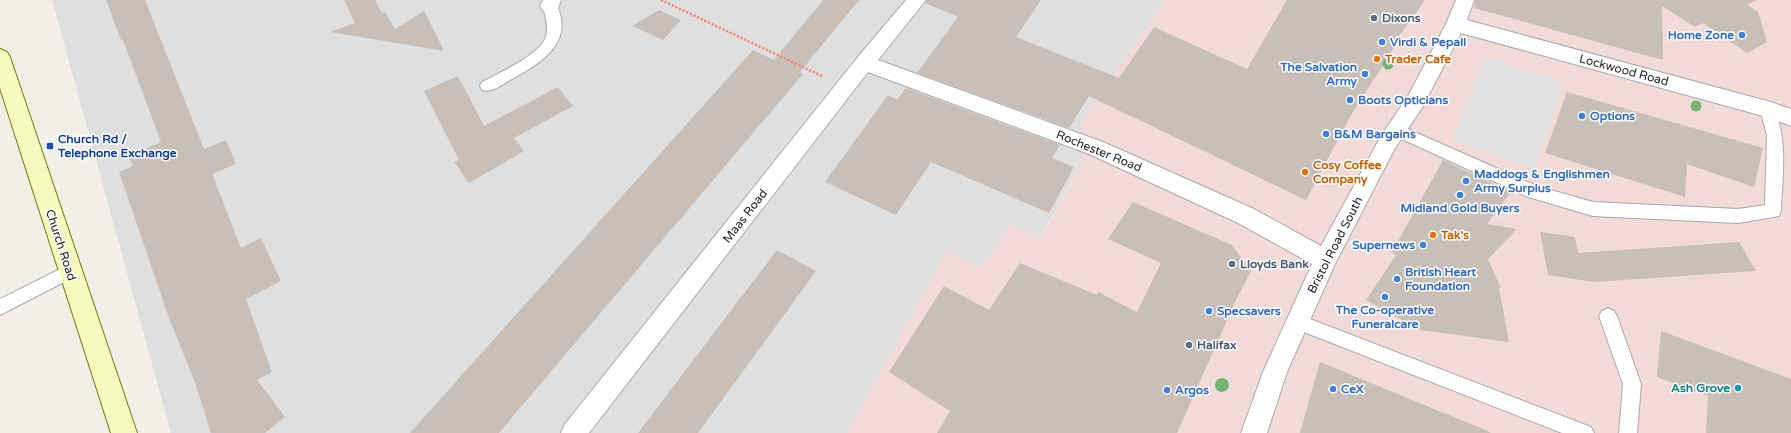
<svg xmlns="http://www.w3.org/2000/svg" width="1791" height="433" font-family="'Varela Round',sans-serif">
  <style>
    .residential { fill: #e0dfdf }
    .commercial { fill: #f2dad9 }
    .parking { fill: #e2e2e2 }
    .building { fill: #c7bfb8 }
    .lines { fill: none; stroke-linecap: round; stroke-linejoin: round }
    .lane-casing { stroke: #a9a9a9; stroke-width: 2 }
    .street-casing { stroke: #a9a9a9; stroke-width: 2 }
    .secondary-casing { stroke: #707d05; stroke-width: 2 }
    .path { stroke: #fa8072; stroke-width: 2.5; stroke-dasharray: 2 2; stroke-linecap: butt }
    .lane { fill: #fff; fill-rule: evenodd }
    .street { fill: #fff; fill-rule: evenodd }
    .secondary { fill: #f7fabf; fill-rule: evenodd }
    .tree { fill: #74b475 }
    .service-dot { fill: #5c6f8a; stroke: #fff; stroke-width: 1.5 }
    .shop-dot { fill: #3f7fe0; stroke: #fff; stroke-width: 1.5 }
    .food-dot { fill: #e8710a; stroke: #fff; stroke-width: 1.5 }
    .transit-dot { fill: #1a4fb4; stroke: #fff; stroke-width: 1.5 }
    .culture-dot { fill: #0f9aa8; stroke: #fff; stroke-width: 1.5 }
    .labels { text-anchor: middle; dominant-baseline: central; stroke-width: 3; stroke-linejoin: round; paint-order: stroke }
    .service-label { font-size: 12px; font-weight: bold; fill: #4e5e75; stroke: #fff; text-anchor: start }
    .shop-label { font-size: 12px; font-weight: bold; fill: #366cbe; stroke: #fff; text-anchor: start }
    .food-label { font-size: 12px; font-weight: bold; fill: #c56008; stroke: #fff; text-anchor: start }
    .street-label { font-size: 12px; fill: #222; stroke: #fff }
    .transit-label { font-size: 12px; font-weight: bold; fill: #164399; stroke: #fff; text-anchor: start }
    .culture-label { font-size: 12px; font-weight: bold; fill: #0d838f; stroke: #fff; text-anchor: end }
  </style>
  <rect width="100%" height="100%" fill="#f2efe9"/>
  <!-- residential -->
  <path class="residential" d="M52,0h1113l-84,123v41l-41,74 -29,-14 -29,44 -36,-15 -99,180h-676z"/>
  <!-- commercial -->
  <path class="commercial" d="M1165,0h626v433h-944l99,-181 36,15 29,-43 30,14 40,-74v-41z"/>
  <!-- parking -->
  <path class="parking" d="M1485,57l78,26 -28,86 -83,-30z"/>
  <!-- building -->
  <path class="building" d="M106,0h39l59,149 22,-9 10,24 -24,10 29,74 20,-10 20,43 -35,18 26,73 -15,8 28,37 -20,16h-54l-15,-48 -27,-67 -50,-146 14,-6 -4,-10 32,-14 -38,-102h-2z
    M344,0h31l7,13 3,-1 10,17 29,-18 20,40 -114,-19 25,-9z
    M823,0h36l-59,72 3,2 -304,359h-89l343,-383 21,10z
    M927,0h114l-25,37 103,41 35,-51 93,42 40,-69h138l-28,39 2,1 -48,75 -45,85 -217,-104 -20,32 -152,-55 41,-56 -33,-14z
    M1475,0h282l-10,5 11,7 9,30 -20,11 -44,-30 -8,4 -33,-21 1,54 -189,-52z
    M659,10l22,10 -18,20 -31,-14z
    M458,76l26,50 74,-39 15,19 -59,32 10,13 -55,32 -15,-21 5,-2 -35,-69z
    M906,88l154,57 -8,13 22,9 -25,46 -118,-51 -35,53 -71,-33 63,-87 9,5z
    M1567,92l196,56 -9,39 -67,-23 -2,33 -140,-44z
    M1443,160l68,32 -24,32 30,5 -29,30 13,29h-2l10,54 -89,-12 -54,-30 30,-45 -4,-3z
    M1133,202l99,43 19,26 -14,27 -60,135h-240l13,-22 -61,-39 55,-86 45,24 31,-47 77,32 1,-3 39,20 24,-49 -53,-24z
    M1540,232l35,5 3,16 161,-11 17,29 -162,11 -46,-7z
    M777,250l39,21 -118,162h-60z
    M1661,331l130,48v54h-85l2,-37 -51,-19z
    M1320,362l170,70v1h-190z"/>
  <g class="lines">
    <defs>
      <path id="lane" d="M550,1l5,1c22,40 -15,62 -45,78 -9,5 -18,13 -28,10l-2,-4 2,-4c16,-9 59,-27 64,-46 3,-10 -1,-20 -3,-30l2,-4z
        M1767,103l5,2c17,32 10,71 9,106l-2,5 -41,7 -145,-7 -65,-19 -137,-63 -3,-4 3,-4 5,-2 5,2 136,60 56,16 145,7 27,-4 2,-70 -7,-26 2,-4z
        M70,264l6,2 2,5 -2,5 -76,39v-16z
        M1608,308l6,3 3,5 24,68 -4,49h-18l4,-49 -24,-68 3,-5z
        M1297,314l294,113 3,6h-32l-271,-106 -3,-5 3,-5z"/>
      <path id="street" d="M543,0h18l-4,11 -7,2 -7,-2 -3,-5z
        M906,0h20l-48,60 225,82 151,67 67,37 60,-110 27,-40 38,-72 10,-24h18l-7,20 300,81 24,8v17l-28,-10 -302,-83 -39,75 -27,40 -60,116 -48,108 -20,61h-26l22,-61 49,-108 -74,-41 -149,-69 -221,-82 -279,361h-28l4,-9 292,-366z"/>
      <path id="secondary" d="M0,49l7,3 3,5 127,376h-26l-111,-345z"/>
    </defs>
    <!-- lane casing -->
    <use href="#lane" class="lane-casing"/>
    <!-- street casing -->
    <use href="#street" class="street-casing"/>
    <!-- secondary casing -->
    <use href="#secondary" class="secondary-casing"/>
    <!-- path -->
    <path class="path" d="M661,0l161,76"/>
    <!-- lane -->
    <use href="#lane" class="lane"/>
    <!-- street -->
    <use href="#street" class="street"/>
    <!-- secondary -->
    <use href="#secondary" class="secondary"/>
  </g>
  <!-- trees -->
  <g class="tree">
    <circle cx="1388" cy="64" r="5.5"/>
    <circle cx="1696" cy="106" r="5.5"/>
    <circle cx="1222" cy="385" r="7"/>
  </g>
  <!-- markers -->
  <g class="service-dot">
    <circle cx="1374" cy="18" r="4"/>
    <circle cx="1232" cy="264" r="4"/>
    <circle cx="1189" cy="345" r="4"/>
  </g>
  <g class="shop-dot">
    <circle cx="1742" cy="35" r="4"/>
    <circle cx="1382" cy="42" r="4"/>
    <circle cx="1365" cy="74" r="4"/>
    <circle cx="1350" cy="100" r="4"/>
    <circle cx="1582" cy="116" r="4"/>
    <circle cx="1326" cy="134" r="4"/>
    <circle cx="1466" cy="181" r="4"/>
    <circle cx="1460" cy="195" r="4"/>
    <circle cx="1423" cy="245" r="4"/>
    <circle cx="1397" cy="279" r="4"/>
    <circle cx="1385" cy="297" r="4"/>
    <circle cx="1209" cy="311" r="4"/>
    <circle cx="1333" cy="389" r="4"/>
    <circle cx="1167" cy="390" r="4"/>
  </g>
  <g class="food-dot">
    <circle cx="1377" cy="59" r="4"/>
    <circle cx="1305" cy="172" r="4"/>
    <circle cx="1433" cy="235" r="4"/>
  </g>
  <rect class="transit-dot" x="46" y="142" width="8" height="8" rx="2"/>
  <circle class="culture-dot" cx="1738" cy="388" r="4"/>
  <g class="labels">
    <!-- service labels -->
    <g class="service-label">
      <text x="1382" y="18">Dixons</text>
      <text x="1240" y="264">Lloyds Bank</text>
      <text x="1197" y="345">Halifax</text>
    </g>
    <!-- shop labels -->
    <g class="shop-label">
      <text x="1734" y="35" text-anchor="end">Home Zone</text>
      <text x="1390" y="42">Virdi &amp; Pepall</text>
      <text x="1357" y="67" text-anchor="end">The Salvation<tspan x="1357" dy="14">Army</tspan></text>
      <text x="1358" y="100">Boots Opticians</text>
      <text x="1590" y="116">Options</text>
      <text x="1334" y="134">B&amp;M Bargains</text>
      <text x="1474" y="174">Maddogs &amp; Englishmen<tspan x="1474" dy="14">Army Surplus</tspan></text>
      <text x="1460" y="208" text-anchor="middle">Midland Gold Buyers</text>
      <text x="1415" y="245" text-anchor="end">Supernews</text>
      <text x="1405" y="272">British Heart<tspan x="1405" dy="14">Foundation</tspan></text>
      <text x="1385" y="310" text-anchor="middle">The Co-operative<tspan x="1385" dy="14">Funeralcare</tspan></text>
      <text x="1217" y="311">Specsavers</text>
      <text x="1341" y="389">CeX</text>
      <text x="1175" y="390">Argos</text>
    </g>
    <!-- food labels -->
    <g class="food-label">
      <text x="1385" y="59">Trader Cafe</text>
      <text x="1313" y="165">Cosy Coffee<tspan x="1313" dy="14">Company</tspan></text>
      <text x="1441" y="235">Tak's</text>
    </g>
    <!-- street labels -->
    <g class="street-label">
      <text transform="translate(1624 70) rotate(15)">Lockwood Road</text>
      <text transform="translate(1099 151) rotate(22)">Rochester Road</text>
      <text transform="translate(745 216) rotate(-52)">Maas Road</text>
      <text transform="translate(61 245) rotate(72)">Church Road</text>
      <text transform="translate(1335 245) rotate(-63)">Bristol Road South</text>
    </g>
    <!-- transit labels -->
    <g class="transit-label">
      <text x="58" y="139">Church Rd /<tspan x="58" dy="14">Telephone Exchange</tspan></text>
    </g>
    <!-- culture labels -->
    <g class="culture-label">
      <text x="1730" y="388">Ash Grove</text>
    </g>
  </g>
</svg>
